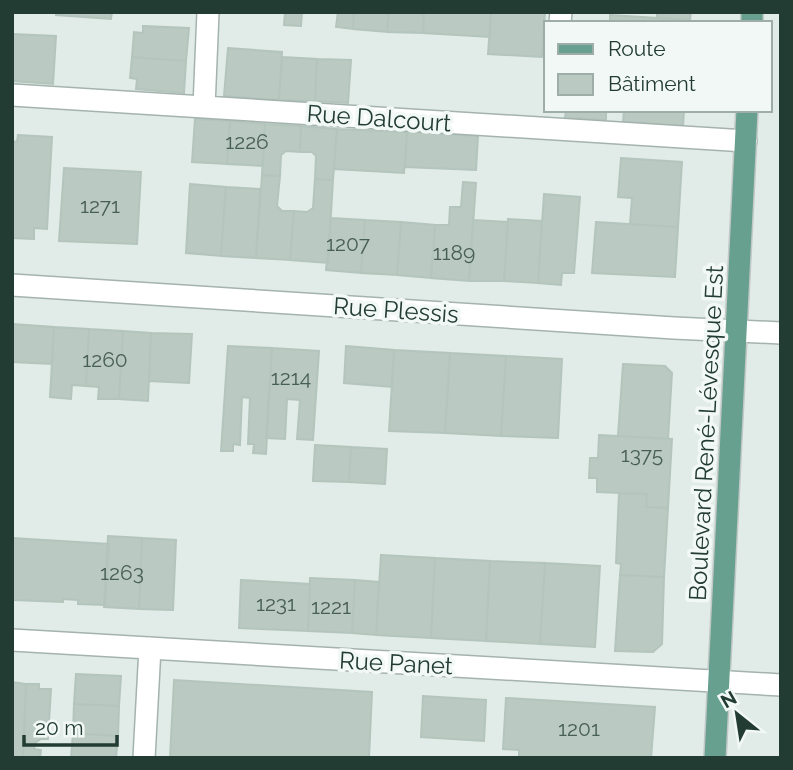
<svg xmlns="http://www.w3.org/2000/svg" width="793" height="770" font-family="Raleway,sans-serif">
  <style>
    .building { fill: #bac9c2; stroke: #b4c5bd; stroke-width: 2 }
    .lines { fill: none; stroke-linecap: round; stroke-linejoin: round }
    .minor-casing { stroke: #a4b3ae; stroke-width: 24 }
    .major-casing { stroke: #c1c8c6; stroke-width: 24 }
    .minor { stroke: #fff; stroke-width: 21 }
    .major { stroke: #67a08f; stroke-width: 21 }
    .labels { text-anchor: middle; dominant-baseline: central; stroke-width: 7; stroke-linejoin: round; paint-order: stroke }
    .number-label { font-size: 21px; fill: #485f58 }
    .street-label { font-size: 24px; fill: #223c34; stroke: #f2f8f5 }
  </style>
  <rect width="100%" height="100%" fill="#e1ebe7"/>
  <!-- building -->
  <path class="building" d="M56,12h56l-1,7 -55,-4z
    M285,12h17l-1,14 -17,-1z
    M338,12h16l-1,17 -17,-2z
    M354,12h35l-2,20 -34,-3z
    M389,12h35l-1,21 -36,-1z
    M424,12h67l-1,25 -67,-4z
    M491,12h54l-3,45 -54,-3z
    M657,12h34l-1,8 -33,-2z
    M610,15l80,5v3h-80z
    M143,26l46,2 -3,33 -54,-4 2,-25 9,1z
    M12,34l44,2 -3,48 -41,-3z
    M228,48l54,4 -3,48 -55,-4z
    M132,57l54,4 -2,32 -48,-4 1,-10 -7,-1z
    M282,57l35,2 -2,42 -36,-1z
    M317,59l34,1 -3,43 -33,-2z
    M566,110h40v10l-41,-2z
    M624,110h60l-1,16 -60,-4z
    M195,119l35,2 -3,43 -35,-2z
    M230,121l35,3 -2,42 -36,-2z
    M265,124l36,2 -1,26 -14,-1 -5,4 -1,21 -18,-1z
    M301,126l36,3 -4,51 -18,-1 1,-23 -4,-4h-12z
    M337,129l70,3 -3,41 -70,-4z
    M407,132l71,4 -2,34 -71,-3z
    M18,135l34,2 -5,92 -13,-1v11l-22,-1v-97l5,1z
    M621,158l61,4 -4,65 -48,-3 2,-26 -14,-1z
    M64,168l77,4 -4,72 -78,-3z
    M262,175l18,1 -3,30 5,5h12l-4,49 -34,-2z
    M315,179l18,1 -5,83 -38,-3 4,-49 13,1 6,-4z
    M463,182l13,1 -7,98 -38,-3 4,-53h14l1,-18h11z
    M190,184l36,3 -5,69 -35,-3z
    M226,187l34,2 -4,69 -35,-2z
    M544,194l36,3 -6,76h-12l-1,12 -23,-2z
    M331,218l34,2 -4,53 -35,-3z
    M508,219l34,2 -4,62 -34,-2z
    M365,220l36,2 -4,53 -36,-2z
    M473,220l35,2 -4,59h-35z
    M401,222l34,3 -4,53 -34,-3z
    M596,222l82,5 -3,50 -83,-4z
    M12,324l42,3 -2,37 -40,-2z
    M54,327l35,2 -3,57 -14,-1 -1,14 -21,-2z
    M89,329l34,2 -4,68h-21l1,-12 -13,-1z
    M123,331l28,2 -3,68 -29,-2z
    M151,333l41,1 -3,49 -40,-2z
    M228,346l44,2 -6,106 -13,-1 1,-9h-6l2,-46 -8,-1 -2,48 -7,-1v7h-12z
    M346,346l48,4 -2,37 -48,-4z
    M272,348l47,3 -6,89 -16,-1 3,-39 -13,-1 -2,40 -19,-1z
    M394,350l56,3 -5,80 -56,-2z
    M450,353l56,3 -5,80 -56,-3z
    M506,356l56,3 -4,79 -57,-2z
    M623,364l42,2 7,7 -4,66 -50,-3z
    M599,435l73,4 -4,69 -22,-1 1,-13 -50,-2v-14h-8l1,-20h8z
    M315,445l36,2 -2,35 -36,-1z
    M351,447l36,2 -2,35 -36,-2z
    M619,493l28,1 -1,13 22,1 -4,69 -44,-2 1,-11 -5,-1z
    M108,536l34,2 -3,71 -35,-2z
    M12,538l97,6 -4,61 -27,-1v-4l-15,-1v3l-50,-2z
    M142,538l34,2 -3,70 -34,-1z
    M381,555l54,3 -4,80 -55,-3z
    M435,558l55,3 -4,80 -55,-3z
    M490,561l55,2 -5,81 -54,-3z
    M545,563l55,3 -5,81 -55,-3z
    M620,575l44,2 -2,67 -9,8 -38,-1z
    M310,578l45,2 -3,53 -44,-2z
    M241,580l69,4 -2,47 -69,-3z
    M355,580l24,2 -3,53 -24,-2z
    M76,674l45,2 -2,30 -45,-2z
    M174,680l198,12 -3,66h-199z
    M12,682l14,2 -3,74h-11z
    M26,684h13v5h12l-3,50h-7l-6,4 -1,6 7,1 -1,8h-17z
    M423,696l63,4 -2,41 -63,-4z
    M506,698l149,9 -4,51h-132v-8l-16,-1z
    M74,704l45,2 -1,30 -45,-3z
    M73,733l45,3 -2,22h-45z"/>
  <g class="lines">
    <defs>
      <path id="minor" d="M560,23l1,-11
        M12,95l734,46
        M204,107l4,-95
        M12,285l662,43 107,5
        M12,640l769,45
        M144,758l6,-110"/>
      <path id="major" d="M752,23v-11
        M715,758l32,-648"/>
    </defs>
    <!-- minor casing -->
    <use href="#minor" class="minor-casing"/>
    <!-- major casing -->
    <use href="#major" class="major-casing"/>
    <!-- minor -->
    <use href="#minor" class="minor"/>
    <!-- major -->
    <use href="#major" class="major"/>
  </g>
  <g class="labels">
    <!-- number labels -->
    <g class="number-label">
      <text x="247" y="141">1226</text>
      <text x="100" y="205">1271</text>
      <text x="348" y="243">1207</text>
      <text x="454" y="252">1189</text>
      <text x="105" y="359">1260</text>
      <text x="291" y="377">1214</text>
      <text x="642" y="454">1375</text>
      <text x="122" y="572">1263</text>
      <text x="276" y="603">1231</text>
      <text x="331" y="606">1221</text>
      <text x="579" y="728">1201</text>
    </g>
    <!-- street labels -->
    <g class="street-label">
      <text transform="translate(379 118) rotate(4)">Rue Dalcourt</text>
      <text transform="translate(396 310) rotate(4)">Rue Plessis</text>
      <text transform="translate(706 433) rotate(-87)">Boulevard René-Lévesque Est</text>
      <text transform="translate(396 663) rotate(3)">Rue Panet</text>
    </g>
  </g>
  <!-- border -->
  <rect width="793" height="770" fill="none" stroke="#223c34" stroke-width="28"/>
  <!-- legend -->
  <rect x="544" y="21" width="228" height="91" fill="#f2f8f5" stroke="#9fada8" stroke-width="2"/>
  <rect x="558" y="44" width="35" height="10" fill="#67a08f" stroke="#9fada8" stroke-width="2"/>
  <text x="608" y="56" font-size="21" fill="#223c34">Route</text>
  <rect x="558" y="74" width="35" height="21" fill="#bac9c2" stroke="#9fada8" stroke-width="2"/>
  <text x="608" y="91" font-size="21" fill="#223c34">Bâtiment</text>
  <!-- north arrow -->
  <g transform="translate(737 714) rotate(330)" stroke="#f2f8f5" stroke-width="5" paint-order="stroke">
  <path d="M0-5L12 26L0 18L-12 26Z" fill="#223c34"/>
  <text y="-10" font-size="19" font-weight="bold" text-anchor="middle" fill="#223c34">N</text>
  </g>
  <!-- scale -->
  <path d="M24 735v10h93v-10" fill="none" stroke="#223c34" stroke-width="3.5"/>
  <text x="35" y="735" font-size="21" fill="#223c34" stroke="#f2f8f5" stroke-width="5" paint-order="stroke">20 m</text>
</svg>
